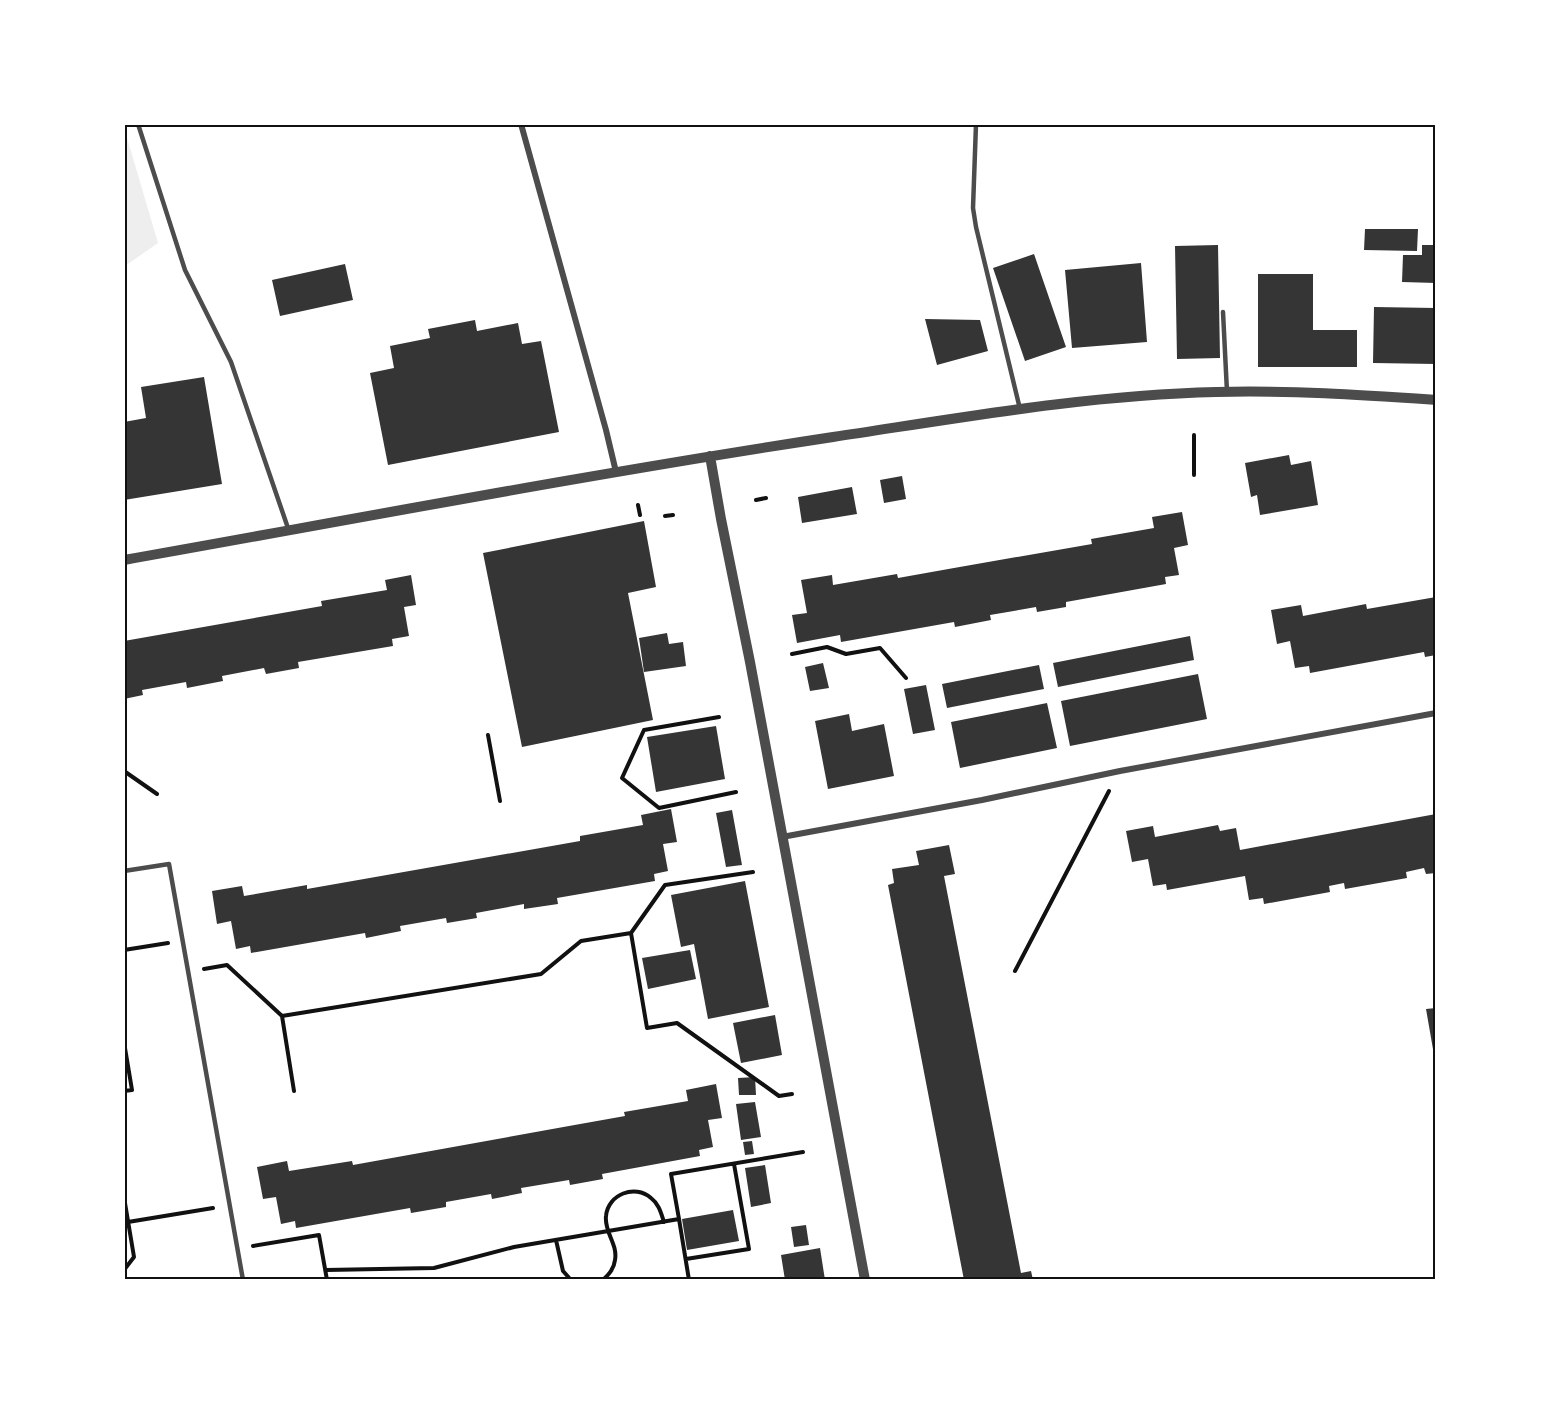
<svg xmlns="http://www.w3.org/2000/svg" width="1560" height="1404" font-family="'Nunito Sans',sans-serif">
  <style>
    .green { fill: #eee }
    .building { fill: #353535 }
    .lines { fill: none; stroke-linecap: round; stroke-linejoin: round }
    .path { stroke: #111; stroke-width: 4 }
    .service { stroke: #4c4c4c; stroke-width: 4.5 }
    .minor { stroke: #4c4c4c; stroke-width: 6 }
    .tertiary { stroke: #4c4c4c; stroke-width: 10 }
    .neatline { fill: none; stroke: #111; stroke-width: 2 }
  </style>
  <rect width="100%" height="100%" fill="#fff"/>
  <!-- green -->
  <path class="green" d="M125,131l33,112 -33,23h-1z"/>
  <!-- building -->
  <path class="building" d="M1365,229h53l-1,22 -53,-1z
    M1218,245l2,113 -43,1 -2,-113z
    M1422,245h14v38l-34,-1 1,-27h19z
    M1034,254l32,93 -41,14 -32,-93z
    M1141,263l6,79 -75,6 -7,-78z
    M345,264l8,36 -73,16 -8,-36z
    M1258,274h55v56h44v37h-99z
    M1374,307l62,1v56l-63,-1z
    M925,319l55,1 8,31 -51,14z
    M475,320l2,11 41,-8 4,21 19,-3 18,91 -171,33 -18,-92 24,-5 -4,-22 40,-8 -2,-9z
    M204,377l18,107 -98,16v-78l22,-4 -5,-31z
    M1289,455l2,10 20,-4 7,44 -58,10 -3,-20 -6,2 -6,-34z
    M902,476l4,23 -22,4 -4,-23z
    M852,487l5,27 -55,9 -4,-26z
    M1182,512l6,33 -14,3 5,27 -14,2 1,7 -100,18v5l-29,5 -1,-5 -46,8 1,5 -36,7 -1,-5 -113,20 -1,-7 -43,8 -5,-28 15,-2 -6,-33 31,-5 1,10 64,-11 1,4 56,-10 138,-24 -1,-5 63,-11 -2,-11z
    M644,521l12,66 -28,6 25,127 -131,27 -39,-194z
    M411,575l5,30 -12,2 5,29 -17,3 1,7 -95,16 1,6 -33,6 -2,-6 -42,8 1,5 -36,7 -1,-6 -44,8 1,5 -19,4v-58l198,-35 -1,-5 66,-11 -2,-10z
    M1436,597v58l-11,2 -1,-5 -114,21 -1,-7 -14,2 -5,-27 -13,3 -6,-34 30,-5 2,11 63,-12 1,5z
    M667,633l2,11 14,-2 3,24 -42,6 -5,-34z
    M1190,636l4,24 -136,27 -5,-24z
    M823,663l6,25 -19,3 -5,-24z
    M1039,665l5,24 -97,19 -5,-24z
    M1198,674l9,45 -137,27 -9,-45z
    M926,685l9,45 -22,4 -9,-45z
    M1047,703l10,45 -97,20 -9,-46z
    M849,714l3,17 32,-7 10,52 -66,13 -13,-68z
    M716,726l9,53 -69,13 -9,-55z
    M671,809l6,33 -14,2 5,27 -14,3 1,7 -98,17 1,6 -34,5v-5l-48,9 1,5 -30,5 -1,-5 -46,8 1,5 -35,7 -1,-5 -114,20 -1,-7 -14,3 -5,-28 -14,3 -5,-33 30,-5 2,10 63,-11v4l57,-10 216,-38v-5l63,-11 -2,-10z
    M732,810l10,55 -16,2 -10,-54z
    M1436,814v59l-10,1 -2,-6 -18,4 1,6 -62,11 -1,-6 -15,3 1,6 -66,12 -1,-6 -14,2 -4,-24 -78,14 -1,-6 -13,2 -5,-27 -16,3 -6,-31 27,-5 2,11 63,-12 2,6 16,-3 4,22z
    M949,845l6,29 -11,2 77,397 10,-2 2,9h-69l-76,-395 6,-2 -2,-14 27,-4 -3,-14z
    M745,881l24,126 -61,12 -14,-75 -13,3 -10,-52z
    M690,950l6,29 -48,10 -6,-31z
    M1436,1008v47h-2l-8,-46z
    M775,1015l7,40 -41,8 -8,-40z
    M755,1077l1,18h-17l-1,-17z
    M716,1084l6,34 -14,2 5,27 -14,3 1,6 -98,18 1,5 -33,6 -1,-5 -48,8 1,5 -30,6 -1,-5 -45,8v5l-35,6 -1,-5 -114,20 -1,-7 -14,3 -5,-27 -13,2 -6,-32 30,-6 2,10 63,-10 1,4 216,-39 56,-10 -1,-4 64,-11 -2,-11z
    M755,1102l6,35 -20,3 -5,-36z
    M752,1141l2,13 -9,1 -2,-13z
    M765,1165l6,38 -20,4 -6,-39z
    M733,1210l6,31 -52,9 -5,-31z
    M806,1225l3,20 -15,2 -3,-20z
    M820,1248l5,32h-40l-4,-25z"/>
  <g class="lines">
    <!-- path -->
    <path class="path" d="M1194,435v40
      M756,500l10,-2
      M638,505l2,10
      M665,516l8,-1
      M792,654l35,-7 19,7 34,-6 26,30
      M719,717l-75,13 -22,48 37,30 77,-16
      M488,735l12,66
      M124,771l33,23
      M753,872l-88,13 -34,48 16,95 30,-5 102,73 13,-2
      M124,950l44,-7
      M204,969l23,-4 55,51
      M1015,971l94,-180
      M124,1042l8,48 -8,1
      M294,1091l-12,-75 259,-42 40,-33 50,-8
      M124,1197l10,60 -10,13
      M679,1219l-8,-45 132,-22
      M128,1222l85,-14
      M556,1240l7,31 8,9
      M253,1246l66,-11 8,45
      M686,1259l63,-10 -15,-85
      M326,1270l108,-2 80,-21 165,-28 10,61
      M603,1280c6,-6 11,-11 12,-20 3,-16 -11,-28 -9,-44 2,-22 29,-32 45,-18 8,6 10,15 13,24"/>
    <!-- service -->
    <path class="service" d="M138,124l47,146 46,92 58,169
      M976,124l-3,84 3,19 44,182
      M1223,312l4,80
      M124,871l45,-7 74,416"/>
    <!-- minor -->
    <path class="minor" d="M521,124l85,306 10,42
      M782,837l200,-37 138,-29 316,-58"/>
    <!-- tertiary -->
    <path class="tertiary" d="M710,456l11,63 29,143 115,618
      M124,560c236,-42 472,-87 709,-123 127,-19 254,-42 383,-45 73,-2 146,3 220,8"/>
  </g>
  <!-- border -->
  <rect width="1560" height="1404" fill="none" stroke="#ffffff" stroke-width="252"/>
  <rect x="126" y="126" width="1308" height="1152" class="neatline"/>
</svg>
